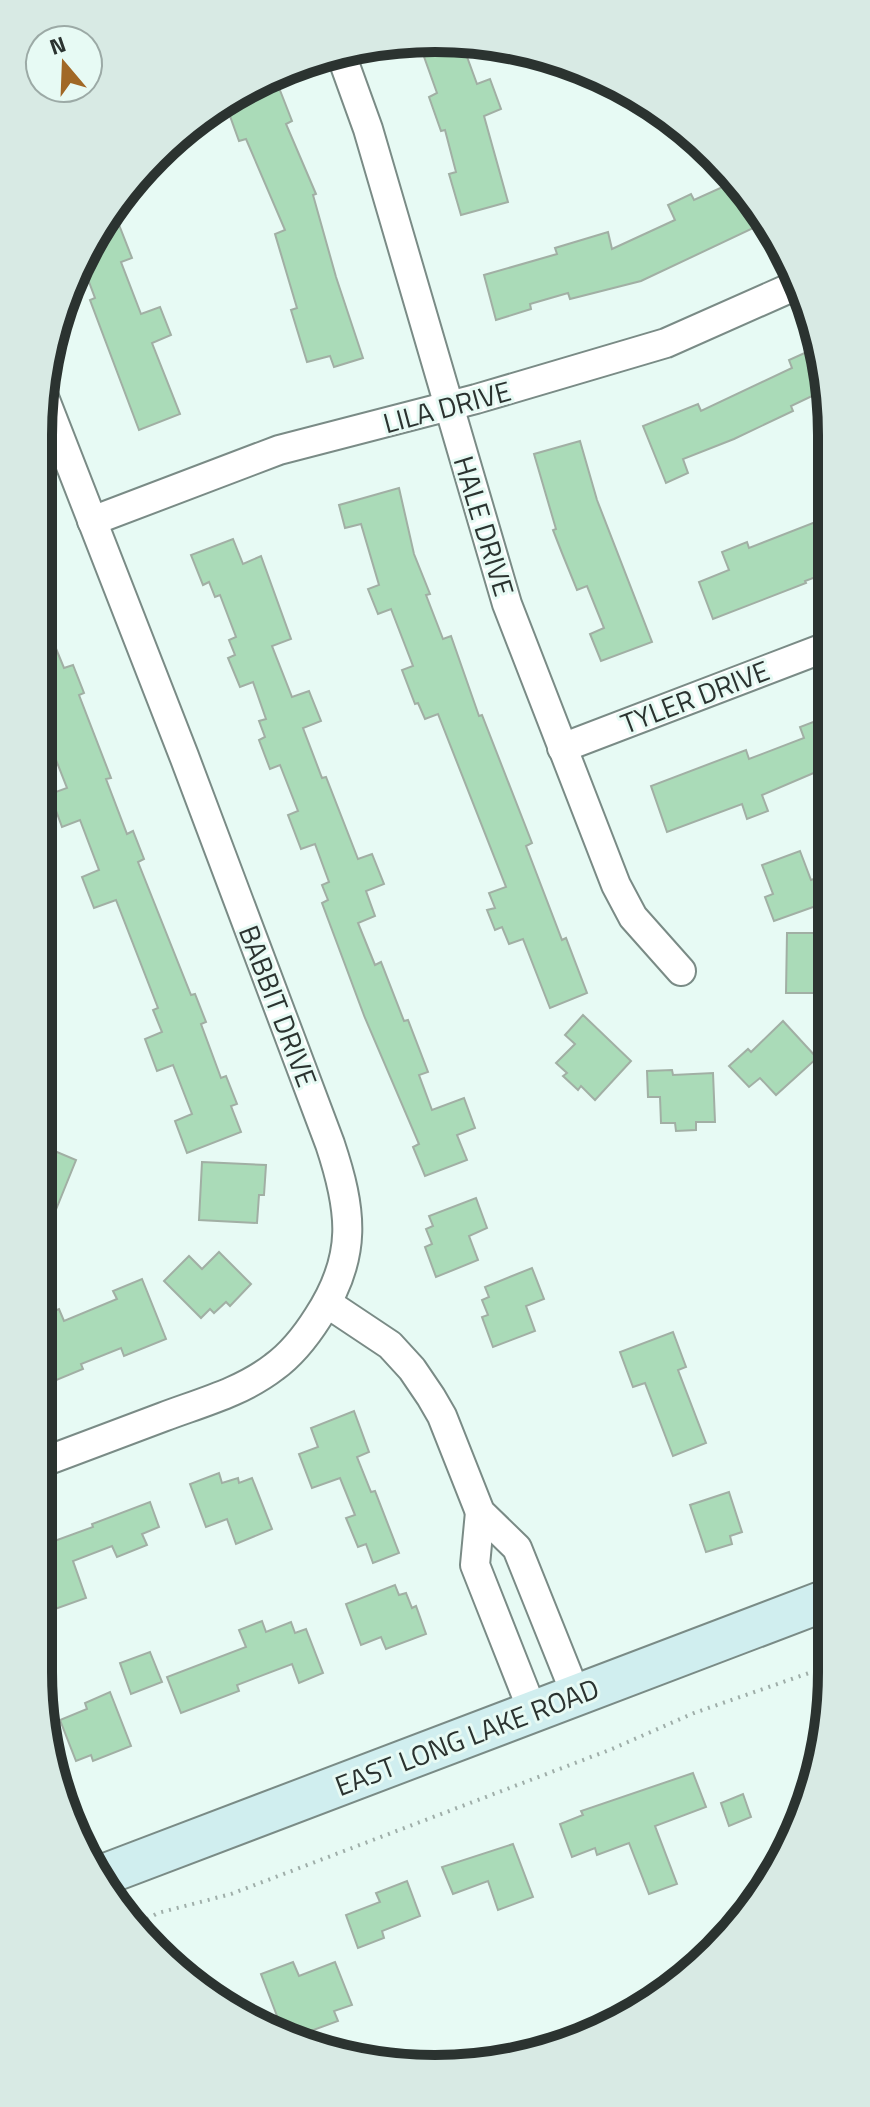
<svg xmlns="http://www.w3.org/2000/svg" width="870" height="2107" viewBox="0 0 870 2107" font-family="'Titillium Web',sans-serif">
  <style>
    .building { fill: #aadbb8; stroke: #a1afa4; stroke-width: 2 }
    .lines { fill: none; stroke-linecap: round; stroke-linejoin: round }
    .minor-casing { stroke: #7a8b86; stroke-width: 32 }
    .secondary-casing { stroke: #7a8b86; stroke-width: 44 }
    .path { stroke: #9faea9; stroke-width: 4; stroke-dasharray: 2 6; stroke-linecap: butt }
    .minor { stroke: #fff; stroke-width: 28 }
    .secondary { stroke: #d0eeef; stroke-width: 40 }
    .labels { text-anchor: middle; stroke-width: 6; stroke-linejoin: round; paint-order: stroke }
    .street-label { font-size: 28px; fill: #2b3330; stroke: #e7faf4 }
    .rim { fill: none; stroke: #2b3330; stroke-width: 10 }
  </style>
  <rect width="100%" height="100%" fill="#e7faf4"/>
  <!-- building -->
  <g class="building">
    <path d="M 418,40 L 463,46 L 477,84 L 490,79 L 501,109 L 484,116 L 508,202 L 461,215 L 449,174 L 456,172 L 445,130 L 441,131 L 429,97 L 437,93 Z"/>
    <path d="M 274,75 L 292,121 L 286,124 L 316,194 L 313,195 L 336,277 L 363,358 L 334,367 L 330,356 L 307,362 L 291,310 L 297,308 L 275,234 L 285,230 L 246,139 L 239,141 L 226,105 L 259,79 Z"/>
    <path d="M 738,180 L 766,222 L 641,281 L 570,299 L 568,293 L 530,304 L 531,309 L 496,320 L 484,275 L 557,254 L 555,248 L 608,232 L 612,249 L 675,220 L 668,205 L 691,194 L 694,200 Z"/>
    <path d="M 114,212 L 132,258 L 121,262 L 141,314 L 160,307 L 171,335 L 152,343 L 180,414 L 139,430 L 90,300 L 95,298 L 83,266 Z"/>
    <path d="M 818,347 L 829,388 L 791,406 L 793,411 L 734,439 L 683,459 L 688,473 L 666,483 L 643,426 L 698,404 L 701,411 L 792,368 L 789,360 Z"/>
    <path d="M 580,441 L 597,500 L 652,642 L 601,661 L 590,634 L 604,628 L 587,586 L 577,590 L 562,553 L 553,530 L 556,529 L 534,454 Z"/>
    <path d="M 399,488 L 414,554 L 430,594 L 426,595 L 443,639 L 451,636 L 479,716 L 482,715 L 532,843 L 526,846 L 562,940 L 566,938 L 587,993 L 550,1008 L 523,939 L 509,944 L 502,927 L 495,930 L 487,910 L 495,908 L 489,893 L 506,887 L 438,714 L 425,719 L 418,703 L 415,704 L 402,670 L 413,666 L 391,609 L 378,614 L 368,589 L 379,585 L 361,524 L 345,528 L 339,505 Z"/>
    <path d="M 818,521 L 829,550 L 829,572 L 805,581 L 806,583 L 713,619 L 699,582 L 729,570 L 722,552 L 747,542 L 749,548 Z"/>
    <path d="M 233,539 L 243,564 L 261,556 L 291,639 L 272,646 L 292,697 L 309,691 L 321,721 L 303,728 L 322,778 L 326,777 L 358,859 L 372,854 L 384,884 L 366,891 L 375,916 L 358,923 L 375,965 L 381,962 L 404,1021 L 408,1020 L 428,1072 L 419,1075 L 432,1110 L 464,1098 L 475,1128 L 457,1135 L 467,1160 L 425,1176 L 413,1147 L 419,1144 L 365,1018 L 322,903 L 328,900 L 322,885 L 329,882 L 315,844 L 301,849 L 288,815 L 298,811 L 280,765 L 270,769 L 259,740 L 265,737 L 259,721 L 266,719 L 253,682 L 240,687 L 228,658 L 235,655 L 229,640 L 236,637 L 220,595 L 215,597 L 209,582 L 203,585 L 191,555 Z"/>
    <path d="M 38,605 L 64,668 L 73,665 L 84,693 L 79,695 L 111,778 L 106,779 L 127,834 L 133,831 L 144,859 L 138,862 L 191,995 L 195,994 L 206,1022 L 201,1024 L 221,1078 L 226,1076 L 237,1104 L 231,1106 L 241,1132 L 187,1153 L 175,1121 L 192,1114 L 173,1065 L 157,1071 L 145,1039 L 162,1032 L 153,1010 L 158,1008 L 116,900 L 94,908 L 82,877 L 99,870 L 80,820 L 62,827 L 50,794 L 67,788 L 47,737 L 38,741 Z"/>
    <path d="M 829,716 L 830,766 L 762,795 L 768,811 L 747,819 L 742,804 L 667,832 L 651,786 L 746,750 L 749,759 L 804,738 L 800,727 Z"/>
    <path d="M 800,851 L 811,880 L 825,875 L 830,889 L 830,901 L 774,921 L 765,897 L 773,894 L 762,865 Z"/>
    <path d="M 787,933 L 830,933 L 830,993 L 786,993 Z"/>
    <path d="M 583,1015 L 631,1061 L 595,1100 L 581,1086 L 578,1090 L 563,1076 L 567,1073 L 556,1063 L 575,1044 L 565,1035 Z"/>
    <path d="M 783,1021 L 817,1058 L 776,1095 L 760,1078 L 749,1087 L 729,1066 L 748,1049 L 751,1052 Z"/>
    <path d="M 672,1070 L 673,1075 L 713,1073 L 715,1122 L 696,1122 L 696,1130 L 676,1131 L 675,1123 L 661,1123 L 660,1097 L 648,1097 L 647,1071 Z"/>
    <path d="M 38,1144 L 76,1160 L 53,1217 L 38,1210 Z"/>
    <path d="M 202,1162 L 266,1165 L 264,1195 L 259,1195 L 257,1223 L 199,1220 Z"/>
    <path d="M 476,1198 L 487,1228 L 469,1236 L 478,1260 L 436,1277 L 425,1247 L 432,1244 L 426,1229 L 433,1226 L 429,1216 Z"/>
    <path d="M 219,1252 L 251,1284 L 230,1306 L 226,1302 L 214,1313 L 210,1309 L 201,1318 L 164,1281 L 189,1256 L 202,1269 Z"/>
    <path d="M 532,1268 L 544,1299 L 526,1306 L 535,1331 L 493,1347 L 482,1317 L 488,1315 L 482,1300 L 489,1297 L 485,1287 Z"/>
    <path d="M 142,1279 L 166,1339 L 124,1356 L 121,1348 L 81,1364 L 83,1369 L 42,1386 L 38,1375 L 38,1318 L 59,1309 L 64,1321 L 117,1299 L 113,1291 Z"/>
    <path d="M 673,1332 L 686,1367 L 678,1370 L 706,1443 L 673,1456 L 645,1383 L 633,1387 L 620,1352 Z"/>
    <path d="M 354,1411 L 369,1452 L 357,1457 L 371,1492 L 375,1491 L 399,1553 L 373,1563 L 366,1544 L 358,1547 L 346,1518 L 355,1515 L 340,1478 L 312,1488 L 299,1454 L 318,1447 L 311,1428 Z"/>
    <path d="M 219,1473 L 222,1483 L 238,1478 L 239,1483 L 252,1478 L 272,1529 L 236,1544 L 227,1519 L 206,1527 L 190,1484 Z"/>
    <path d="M 729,1492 L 742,1532 L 730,1536 L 732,1544 L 706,1552 L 690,1505 Z"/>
    <path d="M 150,1502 L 159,1527 L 142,1534 L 147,1545 L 117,1557 L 112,1546 L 73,1561 L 86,1598 L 38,1615 L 38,1547 L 93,1527 L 92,1524 Z"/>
    <path d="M 395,1585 L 399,1595 L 406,1593 L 412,1608 L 416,1606 L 426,1634 L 386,1649 L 381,1637 L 361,1645 L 346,1604 Z"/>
    <path d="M 262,1621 L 266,1632 L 291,1622 L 295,1633 L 306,1629 L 323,1673 L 299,1683 L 292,1664 L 237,1685 L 239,1691 L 181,1713 L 167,1677 L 246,1647 L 239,1630 Z"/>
    <path d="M 150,1652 L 162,1682 L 131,1694 L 120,1663 Z"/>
    <path d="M 110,1692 L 131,1746 L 93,1761 L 91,1755 L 76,1761 L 60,1720 L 87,1709 L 85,1703 Z"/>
    <path d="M 693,1773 L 706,1807 L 655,1826 L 677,1884 L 649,1894 L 629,1843 L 597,1855 L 595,1848 L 572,1857 L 560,1824 L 583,1815 L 581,1811 Z"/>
    <path d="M 743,1794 L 751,1817 L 729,1826 L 721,1803 Z"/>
    <path d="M 513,1844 L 533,1897 L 498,1910 L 488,1881 L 453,1894 L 442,1867 Z"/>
    <path d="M 407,1881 L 420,1916 L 382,1931 L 384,1938 L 358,1948 L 346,1915 L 380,1902 L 376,1893 Z"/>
    <path d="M 293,1962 L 299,1976 L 335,1962 L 352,2005 L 334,2011 L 338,2021 L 297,2036 L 293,2024 L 282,2029 L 261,1974 Z"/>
  </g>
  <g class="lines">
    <!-- minor casing -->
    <g class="minor-casing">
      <g id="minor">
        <path d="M 342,57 L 368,129 L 507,604 L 616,885 L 633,917 L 681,971"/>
        <path d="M 92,521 L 279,450 L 476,399 L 666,343 L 799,284"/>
        <path d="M 562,748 L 829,646"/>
        <path d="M 327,1303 L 390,1345 L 412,1369 L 431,1397 L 442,1416 L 480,1512 L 517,1548 L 576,1695"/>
        <path d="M 38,1464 C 80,1448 121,1433 163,1417 C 200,1403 242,1392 274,1367 C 292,1354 306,1336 318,1317 C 358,1256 352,1210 330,1144 L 184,756 L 44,397"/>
        <path d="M 480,1512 L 475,1565 L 533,1712"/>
      </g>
    </g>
    <!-- secondary casing -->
    <g class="secondary-casing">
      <path id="secondary" d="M 103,1875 L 832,1598"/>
    </g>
    <!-- path -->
    <path class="path" d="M 133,1927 L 158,1913 L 231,1894 L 612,1749 L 694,1713 L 832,1665"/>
    <!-- minor -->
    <use href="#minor" class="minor"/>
    <!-- secondary -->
    <use href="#secondary" class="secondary"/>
  </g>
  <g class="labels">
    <!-- street labels -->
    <g class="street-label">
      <text transform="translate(447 407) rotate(-15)" y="10">LILA DRIVE</text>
      <text transform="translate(484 526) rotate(73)" y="10">HALE DRIVE</text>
      <text transform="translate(695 697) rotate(-21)" y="10">TYLER DRIVE</text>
      <text transform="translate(278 1006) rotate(69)" y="10">BABBIT DRIVE</text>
      <text transform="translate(467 1737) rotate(-21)" y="10">EAST LONG LAKE ROAD</text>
    </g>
  </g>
  <!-- crop -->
  <path d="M0 0H870V2107H0ZM435 52H435A383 383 0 0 1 818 435V1672A383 383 0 0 1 435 2055H435A383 383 0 0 1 52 1672V435A383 383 0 0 1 435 52Z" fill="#d8eae4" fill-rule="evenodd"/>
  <path class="rim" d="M435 52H435A383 383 0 0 1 818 435V1672A383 383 0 0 1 435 2055H435A383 383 0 0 1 52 1672V435A383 383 0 0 1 435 52Z"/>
  <!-- north arrow -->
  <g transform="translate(64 64) rotate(341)"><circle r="38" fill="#e7faf4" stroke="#9caaa6" stroke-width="2"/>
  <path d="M0-6L14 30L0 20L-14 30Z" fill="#a16826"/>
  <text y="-12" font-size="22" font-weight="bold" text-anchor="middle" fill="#2b3330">N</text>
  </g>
</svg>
